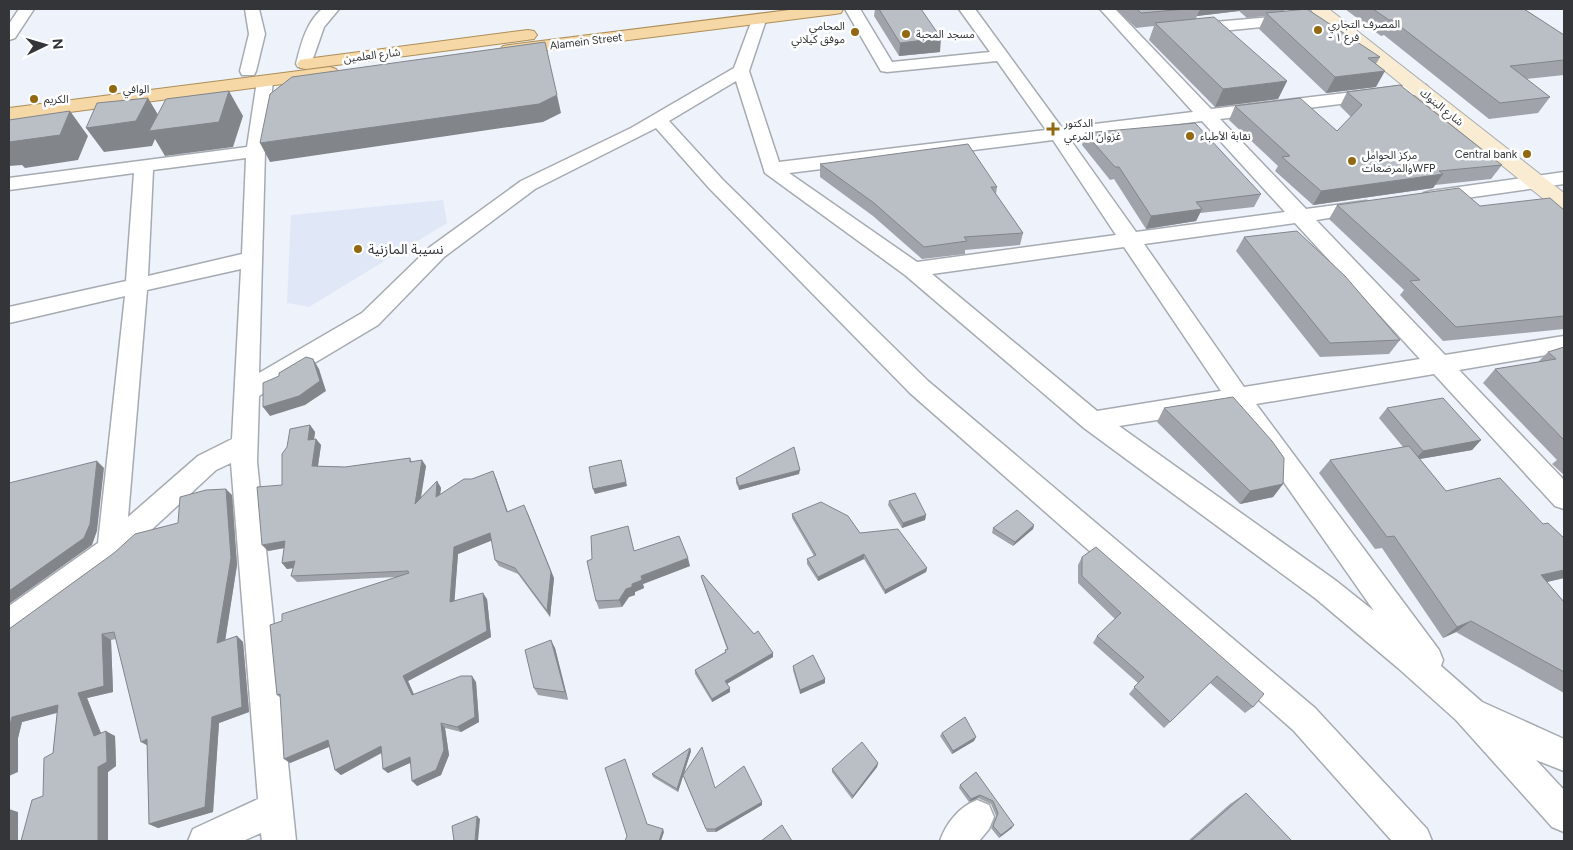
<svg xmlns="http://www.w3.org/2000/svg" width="1573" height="850" viewBox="0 0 1573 850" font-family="Figtree,'Noto Sans Arabic',sans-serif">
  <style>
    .built { fill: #e0e8f7 }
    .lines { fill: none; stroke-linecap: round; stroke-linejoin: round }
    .street-casing { stroke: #a6abb2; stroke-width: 3 }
    .secondary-casing { stroke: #a6abb2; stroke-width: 2 }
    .primary-casing { stroke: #ad8e58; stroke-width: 2 }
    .street { fill: #fff; fill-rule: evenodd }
    .secondary { fill: #faecd2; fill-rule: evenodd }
    .primary { fill: #f5d8a6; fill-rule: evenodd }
    .wall { fill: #a0a4aa }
    .shaded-wall { fill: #82868b }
    .building { fill: #babfc6; stroke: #82868b }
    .poi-dot { fill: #926912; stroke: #fff; stroke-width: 2 }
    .labels { text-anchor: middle; stroke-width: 5; stroke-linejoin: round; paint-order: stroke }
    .far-poi-label { font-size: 11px; fill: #333538; stroke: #fff; text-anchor: start }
    .far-street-label { font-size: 11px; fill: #333538; stroke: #fff }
    .poi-label { font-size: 14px; fill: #333538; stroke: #fff; text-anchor: start }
  </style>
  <rect width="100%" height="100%" fill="#eef2fa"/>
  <!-- built -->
  <path class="built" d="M 443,200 L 447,223 L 309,307 L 287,303 L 291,215 Z"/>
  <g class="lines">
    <!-- street casing -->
    <g class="street-casing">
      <g id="street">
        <path d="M 19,9 L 34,9 L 15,38 L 9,40 L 9,24 Z"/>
        <path d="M 245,9 L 259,9 L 265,34 L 256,71 L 254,75 L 242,75 L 240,71 L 249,34 Z"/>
        <path d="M 322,9 L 339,9 L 324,27 L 310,67 L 298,67 L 296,64 C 301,44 306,23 322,9 Z"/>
        <path d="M 845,9 L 860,9 L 892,62 L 990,52 L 959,9 L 975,9 L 1062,128 L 1193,112 L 1100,9 L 1115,9 L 1211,109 L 1420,84 L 1426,85 L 1429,89 L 1426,93 L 1420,94 L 1220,119 L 1306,209 L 1366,201 L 1373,203 L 1376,207 L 1373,211 L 1316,220 L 1445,355 L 1564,336 L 1564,352 L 1459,370 L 1564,480 L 1564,509 L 1555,506 L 1434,374 L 1256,404 L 1439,650 L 1443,660 L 1441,666 L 1482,702 L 1564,739 L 1564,771 L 1536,760 L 1564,790 L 1564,832 L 1552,827 L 1456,720 L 1398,668 L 1315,598 L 1084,428 L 905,275 L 765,173 L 736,81 L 669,121 L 723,180 L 928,381 L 1315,708 L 1427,829 L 1432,841 L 1392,841 L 1293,730 L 910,393 L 709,188 L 656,128 L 535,189 L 444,257 L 378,325 L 259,396 L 257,462 L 296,841 L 262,841 L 261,833 L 243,841 L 188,841 L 193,829 L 258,799 L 231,463 L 216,470 L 121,558 L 19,633 L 9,637 L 9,606 L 98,543 L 125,296 L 9,323 L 9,307 L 126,281 L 134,173 L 9,190 L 9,178 L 247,147 L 257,81 L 259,77 L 271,77 L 273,81 L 265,151 L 259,373 L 362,313 L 430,247 L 521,181 L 631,128 L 734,68 L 753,17 L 763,17 L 766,20 L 749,71 L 779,162 L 1046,130 L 997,61 L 887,72 L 881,71 ZM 1202,121 L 1285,212 L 1136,232 L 1069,138 ZM 1053,140 L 1116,235 L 917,262 L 789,173 ZM 246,158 L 242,254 L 148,276 L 153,170 ZM 1295,223 L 1420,359 L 1244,387 L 1144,244 ZM 1124,247 L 1221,391 L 1097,411 L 932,274 ZM 241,269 L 232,439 L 198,456 L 128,517 L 147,290 ZM 1232,408 L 1374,611 L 1335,580 L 1119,426 Z"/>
        <path d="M 1296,15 L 1301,17 L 1304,20 L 1301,23 L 1191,34 L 1185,32 L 1183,29 L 1185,26 L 1191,24 Z"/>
        <path d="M 1564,172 L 1564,184 L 1431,203 L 1424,201 L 1421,197 L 1424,193 L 1431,191 Z"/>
        <path d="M 977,800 L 989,805 L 994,817 L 989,829 L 979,841 L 940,841 C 946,823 959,807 977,800 Z"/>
      </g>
    </g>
    <!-- secondary casing -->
    <g class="secondary-casing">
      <path id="secondary" d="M 1311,9 L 1329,9 L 1564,193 L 1564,211 L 1556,209 L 1313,13 Z"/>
    </g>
    <!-- primary casing -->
    <g class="primary-casing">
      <g id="primary">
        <path d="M 797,9 L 843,9 L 841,13 L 835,14 L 509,55 L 503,54 L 500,50 L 503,46 L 509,45 Z"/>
        <path d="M 528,30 L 534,31 L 537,35 L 534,39 L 306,69 L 300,68 L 297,64 L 300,60 L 306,59 Z"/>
        <path d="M 330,67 L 336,69 L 339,73 L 336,77 L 9,120 L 9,108 Z"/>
      </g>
    </g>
    <!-- street -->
    <use href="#street" class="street"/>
    <!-- secondary -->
    <use href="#secondary" class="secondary"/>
    <!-- primary -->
    <use href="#primary" class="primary"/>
  </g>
  <!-- wall -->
  <g class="wall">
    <path d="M 875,9 L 921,9 L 940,52 L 899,56 L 874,16 Z"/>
    <path d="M 1116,9 L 1286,9 L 1284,11 L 1380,57 L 1376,64 L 1376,87 L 1326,93 L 1259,29 L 1265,16 L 1247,18 L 1239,11 L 1197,16 L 1196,19 L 1287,81 L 1278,99 L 1215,107 L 1149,40 L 1154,26 L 1136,28 Z"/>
    <path d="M 1345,9 L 1524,9 L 1564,35 L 1564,75 L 1526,79 L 1550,97 L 1538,113 L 1489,119 L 1384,35 L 1381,36 Z"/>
    <path d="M 1347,92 L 1502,165 L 1491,179 L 1435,185 L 1433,188 L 1313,205 L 1275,171 L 1278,166 L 1229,120 L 1235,106 L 1337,131 L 1351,117 L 1340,106 Z"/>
    <path d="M 1085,133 L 1261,194 L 1254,207 L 1200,213 L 1196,221 L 1146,229 L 1114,179 L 1110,180 L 1082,145 Z"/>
    <path d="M 820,164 L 997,187 L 996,194 L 1023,233 L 1020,245 L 965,250 L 965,254 L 922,259 L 873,216 L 820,177 Z"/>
    <path d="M 1337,205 L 1480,206 L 1564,210 L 1564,329 L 1443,341 L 1400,295 L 1404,290 L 1329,219 Z"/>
    <path d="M 1244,237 L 1400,340 L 1389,354 L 1320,357 L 1236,251 Z"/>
    <path d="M 1564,347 L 1564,475 L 1552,464 L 1557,460 L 1483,383 L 1495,369 L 1538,362 L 1548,352 Z"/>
    <path d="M 1164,408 L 1283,484 L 1273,497 L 1240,504 L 1157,422 Z"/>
    <path d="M 1387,408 L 1481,440 L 1472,450 L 1420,459 L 1446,491 L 1543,524 L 1564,538 L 1564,578 L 1547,582 L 1564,602 L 1564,693 L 1456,632 L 1443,638 L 1382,548 L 1375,549 L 1319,473 L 1330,460 L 1403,447 L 1379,418 Z"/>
    <path d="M 310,425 L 315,432 L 314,439 L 316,439 L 321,445 L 318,466 L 345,467 L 410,458 L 412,462 L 426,466 L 420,498 L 437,481 L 441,488 L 440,494 L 496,478 L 507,511 L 554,578 L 550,617 L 518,574 L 499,566 L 495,560 L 492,540 L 458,554 L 454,601 L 487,599 L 491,637 L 408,681 L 414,694 L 476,682 L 479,722 L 461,732 L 445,728 L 449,755 L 441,775 L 417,786 L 410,763 L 388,773 L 383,769 L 382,753 L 341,775 L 335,770 L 329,747 L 290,763 L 281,698 L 277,695 L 282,621 L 396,577 L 297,582 L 291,576 L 293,568 L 287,569 L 282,563 L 284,548 L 268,551 Z"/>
    <path d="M 799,474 L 739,490 L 736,483 L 736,478 Z"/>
    <path d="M 232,495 L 237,565 L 225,640 L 237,636 L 243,642 L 249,712 L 219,723 L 213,812 L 158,828 L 149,824 L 147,746 L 116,639 L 111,640 L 113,692 L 87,698 L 101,733 L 115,736 L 116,766 L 108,772 L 108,841 L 21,841 L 43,796 L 53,753 L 57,713 L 22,722 L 18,738 L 18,772 L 9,629 L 178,523 Z"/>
    <path d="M 889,501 L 926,515 L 925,520 L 902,528 L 888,505 Z"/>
    <path d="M 792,514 L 860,533 L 927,568 L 926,572 L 885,594 L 864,559 L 818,581 L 807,564 L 807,559 L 814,556 L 792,518 Z"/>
    <path d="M 1034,525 L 1033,529 L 1013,546 L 992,533 L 993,528 Z"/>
    <path d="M 634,551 L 690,566 L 643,584 L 644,588 L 635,592 L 635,595 L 629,597 L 622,607 L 599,609 L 596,601 Z"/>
    <path d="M 1082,557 L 1253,707 L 1245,713 L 1210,683 L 1164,728 L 1129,694 L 1138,683 L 1093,643 L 1097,636 L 1115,619 L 1078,583 L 1078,565 Z"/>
    <path d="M 701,576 L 754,634 L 773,653 L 773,657 L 727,684 L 730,692 L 712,702 L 695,674 L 695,670 L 725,652 L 725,650 L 727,649 L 702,580 Z"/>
    <path d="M 555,648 L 568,700 L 538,695 L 534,688 Z"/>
    <path d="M 793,666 L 825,679 L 825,683 L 800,694 L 793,670 Z"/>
    <path d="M 942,733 L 976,737 L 974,741 L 952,754 L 940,736 Z"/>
    <path d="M 690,748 L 691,751 L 678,792 L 653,777 L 652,774 Z"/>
    <path d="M 878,763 L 877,767 L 852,799 L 832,772 L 832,769 Z"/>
    <path d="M 976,772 L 1012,828 L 999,838 L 991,828 L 996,816 L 991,804 L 978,798 L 969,802 L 959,788 L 960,785 Z"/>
    <path d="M 684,778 L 715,788 L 762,805 L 716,832 L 707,832 Z"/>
    <path d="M 1246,793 L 1292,841 L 1188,841 L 1230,804 Z"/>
  </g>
  <!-- shaded-wall -->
  <g class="shaded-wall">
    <path d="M 1200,9 L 1240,9 L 1239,11 L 1197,16 Z"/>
    <path d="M 941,38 L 940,52 L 899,56 L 900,43 Z"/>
    <path d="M 1385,71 L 1376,87 L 1326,93 L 1335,77 Z"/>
    <path d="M 1287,81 L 1278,99 L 1215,107 L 1223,89 Z"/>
    <path d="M 229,91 L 243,116 L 233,147 L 165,156 L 155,139 L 152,146 L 104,152 L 86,128 L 148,98 L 163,123 Z"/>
    <path d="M 557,95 L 561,113 L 543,122 L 270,162 L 260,143 Z"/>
    <path d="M 70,111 L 88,136 L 78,160 L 25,168 L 22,165 L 9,166 L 9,138 Z"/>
    <path d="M 1443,174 L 1433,188 L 1313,205 L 1321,191 Z"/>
    <path d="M 1202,209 L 1196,221 L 1146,229 L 1151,216 Z"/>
    <path d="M 313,359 L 319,369 L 326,391 L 305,405 L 270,416 L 263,407 Z"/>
    <path d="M 310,425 L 315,432 L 313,447 L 308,440 Z"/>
    <path d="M 316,439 L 321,445 L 317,472 L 312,466 Z"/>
    <path d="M 1481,440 L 1472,450 L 1414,460 L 1423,451 Z"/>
    <path d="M 422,460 L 426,466 L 419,510 L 415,504 Z"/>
    <path d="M 621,460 L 627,486 L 595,494 L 593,489 Z"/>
    <path d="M 97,461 L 104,468 L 97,531 L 92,545 L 9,604 L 9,591 Z"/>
    <path d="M 800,470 L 799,474 L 739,490 L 739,486 Z"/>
    <path d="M 493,471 L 496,478 L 510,518 L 507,512 Z"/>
    <path d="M 437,481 L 441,488 L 439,503 L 436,497 Z"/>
    <path d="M 1283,484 L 1273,497 L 1240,504 L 1250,491 Z"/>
    <path d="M 226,489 L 232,495 L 237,565 L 224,648 L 217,643 Z"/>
    <path d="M 527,511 L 554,578 L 550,617 L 547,611 Z"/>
    <path d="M 926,515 L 925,520 L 902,528 L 903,523 Z"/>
    <path d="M 1034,525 L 1033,529 L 1013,546 L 1015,542 Z"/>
    <path d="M 490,533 L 493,540 L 458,554 L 454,608 L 450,602 L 454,547 Z"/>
    <path d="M 285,541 L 290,547 L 268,551 L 262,545 Z"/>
    <path d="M 864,554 L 864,559 L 818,581 L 818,577 Z"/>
    <path d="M 688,558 L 690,566 L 643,584 L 641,576 Z"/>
    <path d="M 295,561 L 300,567 L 287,569 L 282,563 Z"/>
    <path d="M 927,568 L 926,572 L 885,594 L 885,590 Z"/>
    <path d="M 1564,570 L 1564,578 L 1525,587 L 1541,575 Z"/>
    <path d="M 642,580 L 644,588 L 635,592 L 635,595 L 629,597 L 622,607 L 619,600 L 626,589 L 632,584 Z"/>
    <path d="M 483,593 L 487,599 L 491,637 L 408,681 L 416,700 L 412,695 L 403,676 Z"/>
    <path d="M 1471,621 L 1456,632 L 1443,638 L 1457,627 Z"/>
    <path d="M 102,634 L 111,640 L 113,692 L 87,698 L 104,741 L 94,736 L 78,693 Z"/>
    <path d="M 237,636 L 243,642 L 249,712 L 219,723 L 213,812 L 158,828 L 149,824 L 212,717 Z"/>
    <path d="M 551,640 L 555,648 L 568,700 L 565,692 Z"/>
    <path d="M 773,653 L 773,657 L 726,684 L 725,681 Z"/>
    <path d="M 472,676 L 476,682 L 479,722 L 461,732 L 457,727 Z"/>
    <path d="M 825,679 L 825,683 L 800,694 L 800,690 Z"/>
    <path d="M 730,688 L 730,692 L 712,702 L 712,699 Z"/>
    <path d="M 58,705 L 67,710 L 22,722 L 18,738 L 18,772 L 9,776 L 9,728 L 12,717 Z"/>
    <path d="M 441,723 L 445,728 L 449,755 L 441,775 L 417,786 L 412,781 Z"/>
    <path d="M 106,731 L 115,736 L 116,766 L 108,772 L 108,841 L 98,841 L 98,767 Z"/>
    <path d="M 976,737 L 974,741 L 952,754 L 953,751 Z"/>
    <path d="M 147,739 L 150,747 L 141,742 Z"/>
    <path d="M 328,740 L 333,745 L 290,763 L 284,759 Z"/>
    <path d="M 381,746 L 386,750 L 341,775 L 335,770 Z"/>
    <path d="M 690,748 L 691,751 L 678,792 L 677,789 Z"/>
    <path d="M 410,757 L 414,761 L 388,773 L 383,769 Z"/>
    <path d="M 878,763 L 877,767 L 852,799 L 853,796 Z"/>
    <path d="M 980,795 L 978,798 L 969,802 L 971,799 Z"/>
    <path d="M 762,802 L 762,805 L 716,832 L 715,829 Z"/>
    <path d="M 9,809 L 18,812 L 18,841 L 9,841 Z"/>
    <path d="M 477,816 L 480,819 L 478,841 L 475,841 Z"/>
    <path d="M 1014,825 L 1012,828 L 999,838 L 1001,835 Z"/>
    <path d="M 663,829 L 664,832 L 661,841 L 659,841 Z"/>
  </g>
  <!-- building -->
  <g class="building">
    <path d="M 879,9 L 921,9 L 941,38 L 900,43 Z"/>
    <path d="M 1137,9 L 1186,9 L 1141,13 Z"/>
    <path d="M 1307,9 L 1380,57 L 1368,58 L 1385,71 L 1335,77 L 1266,13 Z"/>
    <path d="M 1373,9 L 1524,9 L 1564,35 L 1564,60 L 1510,66 L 1550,97 L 1500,103 L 1392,20 L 1389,20 Z"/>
    <path d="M 1214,17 L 1287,81 L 1223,89 L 1155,23 Z"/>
    <path d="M 545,42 L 557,95 L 539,104 L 260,143 L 270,94 L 292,77 Z"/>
    <path d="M 1400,85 L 1502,165 L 1439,171 L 1443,174 L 1321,191 L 1282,157 L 1290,156 L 1235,106 L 1300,98 L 1337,131 L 1362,105 L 1347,92 Z"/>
    <path d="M 229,91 L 219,122 L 149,131 L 166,99 Z"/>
    <path d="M 148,98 L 136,121 L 86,128 L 97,103 Z"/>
    <path d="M 70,111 L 60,135 L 9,142 L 9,120 Z"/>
    <path d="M 1195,123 L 1261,194 L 1196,202 L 1202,209 L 1151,216 L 1119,167 L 1115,167 L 1085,133 Z"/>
    <path d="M 968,144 L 997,187 L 991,187 L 1023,233 L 964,237 L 967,241 L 924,247 L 874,203 L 820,164 Z"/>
    <path d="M 1459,188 L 1480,206 L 1550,198 L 1564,210 L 1564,316 L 1456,327 L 1410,281 L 1420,280 L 1337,205 Z"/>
    <path d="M 1297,231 L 1345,276 L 1400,340 L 1330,343 L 1244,237 Z"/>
    <path d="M 1564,347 L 1564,440 L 1495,369 L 1556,359 L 1548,352 Z"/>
    <path d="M 306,357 L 313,359 L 320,381 L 299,396 L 263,407 L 263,383 L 279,376 L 279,373 Z"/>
    <path d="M 1233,397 L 1272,441 L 1284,458 L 1283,484 L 1250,491 L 1164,408 Z"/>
    <path d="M 1443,398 L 1481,440 L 1423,451 L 1387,408 Z"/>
    <path d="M 310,425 L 308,440 L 316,439 L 312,466 L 345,467 L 410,458 L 410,462 L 422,460 L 415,504 L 437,481 L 436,497 L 464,479 L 472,479 L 493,471 L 507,512 L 524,505 L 551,572 L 547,611 L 515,568 L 495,560 L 490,533 L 454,547 L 450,602 L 483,593 L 487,631 L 403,676 L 412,695 L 461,676 L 472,676 L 475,717 L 457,727 L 441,723 L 444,750 L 436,770 L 412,781 L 410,757 L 383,769 L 381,746 L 335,770 L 328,740 L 284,759 L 280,694 L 277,695 L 270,625 L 282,621 L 282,614 L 409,573 L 408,571 L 291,576 L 295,561 L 282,563 L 285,541 L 262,545 L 257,487 L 282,485 L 282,454 L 287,447 L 290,429 Z"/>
    <path d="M 1409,446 L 1446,491 L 1500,478 L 1543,524 L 1548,523 L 1564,538 L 1564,570 L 1541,575 L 1564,602 L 1564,672 L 1471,621 L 1457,627 L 1394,536 L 1387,537 L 1330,460 Z"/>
    <path d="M 794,447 L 800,470 L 739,486 L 736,478 Z"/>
    <path d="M 621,460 L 626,482 L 593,489 L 589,467 Z"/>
    <path d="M 97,461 L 90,524 L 84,538 L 9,591 L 9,483 Z"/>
    <path d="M 226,489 L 231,558 L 217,643 L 237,636 L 242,707 L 212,717 L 205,807 L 149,824 L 147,739 L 141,742 L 114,632 L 102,634 L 104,686 L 78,693 L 94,736 L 106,731 L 107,762 L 98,767 L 98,841 L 21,841 L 32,800 L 43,796 L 44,758 L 53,753 L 58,705 L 12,717 L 9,728 L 9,629 L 114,553 L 135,534 L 178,523 L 180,497 L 206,490 Z"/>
    <path d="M 915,493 L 926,515 L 903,523 L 889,501 Z"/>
    <path d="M 821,502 L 848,516 L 860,533 L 898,529 L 927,568 L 885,590 L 864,554 L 818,577 L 807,559 L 816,555 L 792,514 Z"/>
    <path d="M 1017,510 L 1034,525 L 1015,542 L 993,528 Z"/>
    <path d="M 628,526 L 634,551 L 679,536 L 688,558 L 641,576 L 642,580 L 632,584 L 632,587 L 626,589 L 619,600 L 596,601 L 587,561 L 592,559 L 591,536 Z"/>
    <path d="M 1096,547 L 1264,694 L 1253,707 L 1217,676 L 1170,722 L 1134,687 L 1144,677 L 1097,636 L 1121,613 L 1082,576 L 1082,557 Z"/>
    <path d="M 703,575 L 754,634 L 758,631 L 773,653 L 725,681 L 730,688 L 712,699 L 695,670 L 726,652 L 725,650 L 728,649 L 701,576 Z"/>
    <path d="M 551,640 L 565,692 L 534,688 L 525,650 Z"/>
    <path d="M 813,655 L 825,679 L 800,690 L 793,666 Z"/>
    <path d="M 965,717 L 976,737 L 953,751 L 942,733 Z"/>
    <path d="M 862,742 L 878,763 L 853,796 L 832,769 Z"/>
    <path d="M 702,747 L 715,788 L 744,766 L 762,802 L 715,829 L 706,829 L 683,775 Z"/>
    <path d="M 690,748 L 677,789 L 652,774 Z"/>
    <path d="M 625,759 L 647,824 L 663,829 L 659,841 L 625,841 L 627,836 L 605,768 Z"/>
    <path d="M 976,772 L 1014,825 L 1001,835 L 993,826 L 998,813 L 993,801 L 980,795 L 971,799 L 960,785 Z"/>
    <path d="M 1246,793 L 1292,841 L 1191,841 Z"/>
    <path d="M 477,816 L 475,841 L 454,841 L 452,826 Z"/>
    <path d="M 782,825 L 792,841 L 761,841 Z"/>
  </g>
  <!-- markers -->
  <g class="poi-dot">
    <circle cx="1318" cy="30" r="5"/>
    <circle cx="855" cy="32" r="5"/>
    <circle cx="906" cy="34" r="5"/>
    <circle cx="113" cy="89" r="5"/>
    <circle cx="34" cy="99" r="5"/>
    <path d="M1050.5 121.5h5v5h5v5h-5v5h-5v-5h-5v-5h5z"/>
    <circle cx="1190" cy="136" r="5"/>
    <circle cx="1527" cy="154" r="5"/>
    <circle cx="1352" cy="161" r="5"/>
    <circle cx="358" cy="249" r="5"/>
  </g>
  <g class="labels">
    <!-- far-poi labels -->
    <g class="far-poi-label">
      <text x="1328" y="28">المصرف التجاري<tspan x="1328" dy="13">- فرع ١</tspan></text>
      <text x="845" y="30" text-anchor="end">المحامي<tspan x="845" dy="13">موفق كيلاني</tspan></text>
      <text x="916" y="38">مسجد المحبة</text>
      <text x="123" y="93">الوافي</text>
      <text x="44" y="103">الكريم</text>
      <text x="1064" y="127">الدكتور<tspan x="1064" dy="13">غزوان المرعي</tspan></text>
      <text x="1200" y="140">نقابة الأطباء</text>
      <text x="1517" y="158" text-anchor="end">Central bank</text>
      <text x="1362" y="159">مركز الحوامل<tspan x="1362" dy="13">والمرضعاتWFP</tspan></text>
    </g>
    <!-- far-street labels -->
    <g class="far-street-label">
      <text transform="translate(586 41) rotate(-7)" y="4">Alamein Street</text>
      <text transform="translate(372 55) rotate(-7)" y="4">شارع العلمين</text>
      <text transform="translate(1442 107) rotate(39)" y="4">شارع البنوك</text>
    </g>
    <!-- poi labels -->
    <g class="poi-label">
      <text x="368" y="254">نسيبة المازنية</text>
    </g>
  </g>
  <!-- border -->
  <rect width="1573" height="850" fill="none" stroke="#333538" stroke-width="20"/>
  <!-- north arrow -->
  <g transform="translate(45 45) rotate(85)" stroke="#ffffff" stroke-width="4" paint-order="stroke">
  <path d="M0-4L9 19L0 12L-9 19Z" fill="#333538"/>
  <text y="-8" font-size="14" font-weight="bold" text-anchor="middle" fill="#333538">N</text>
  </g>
</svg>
